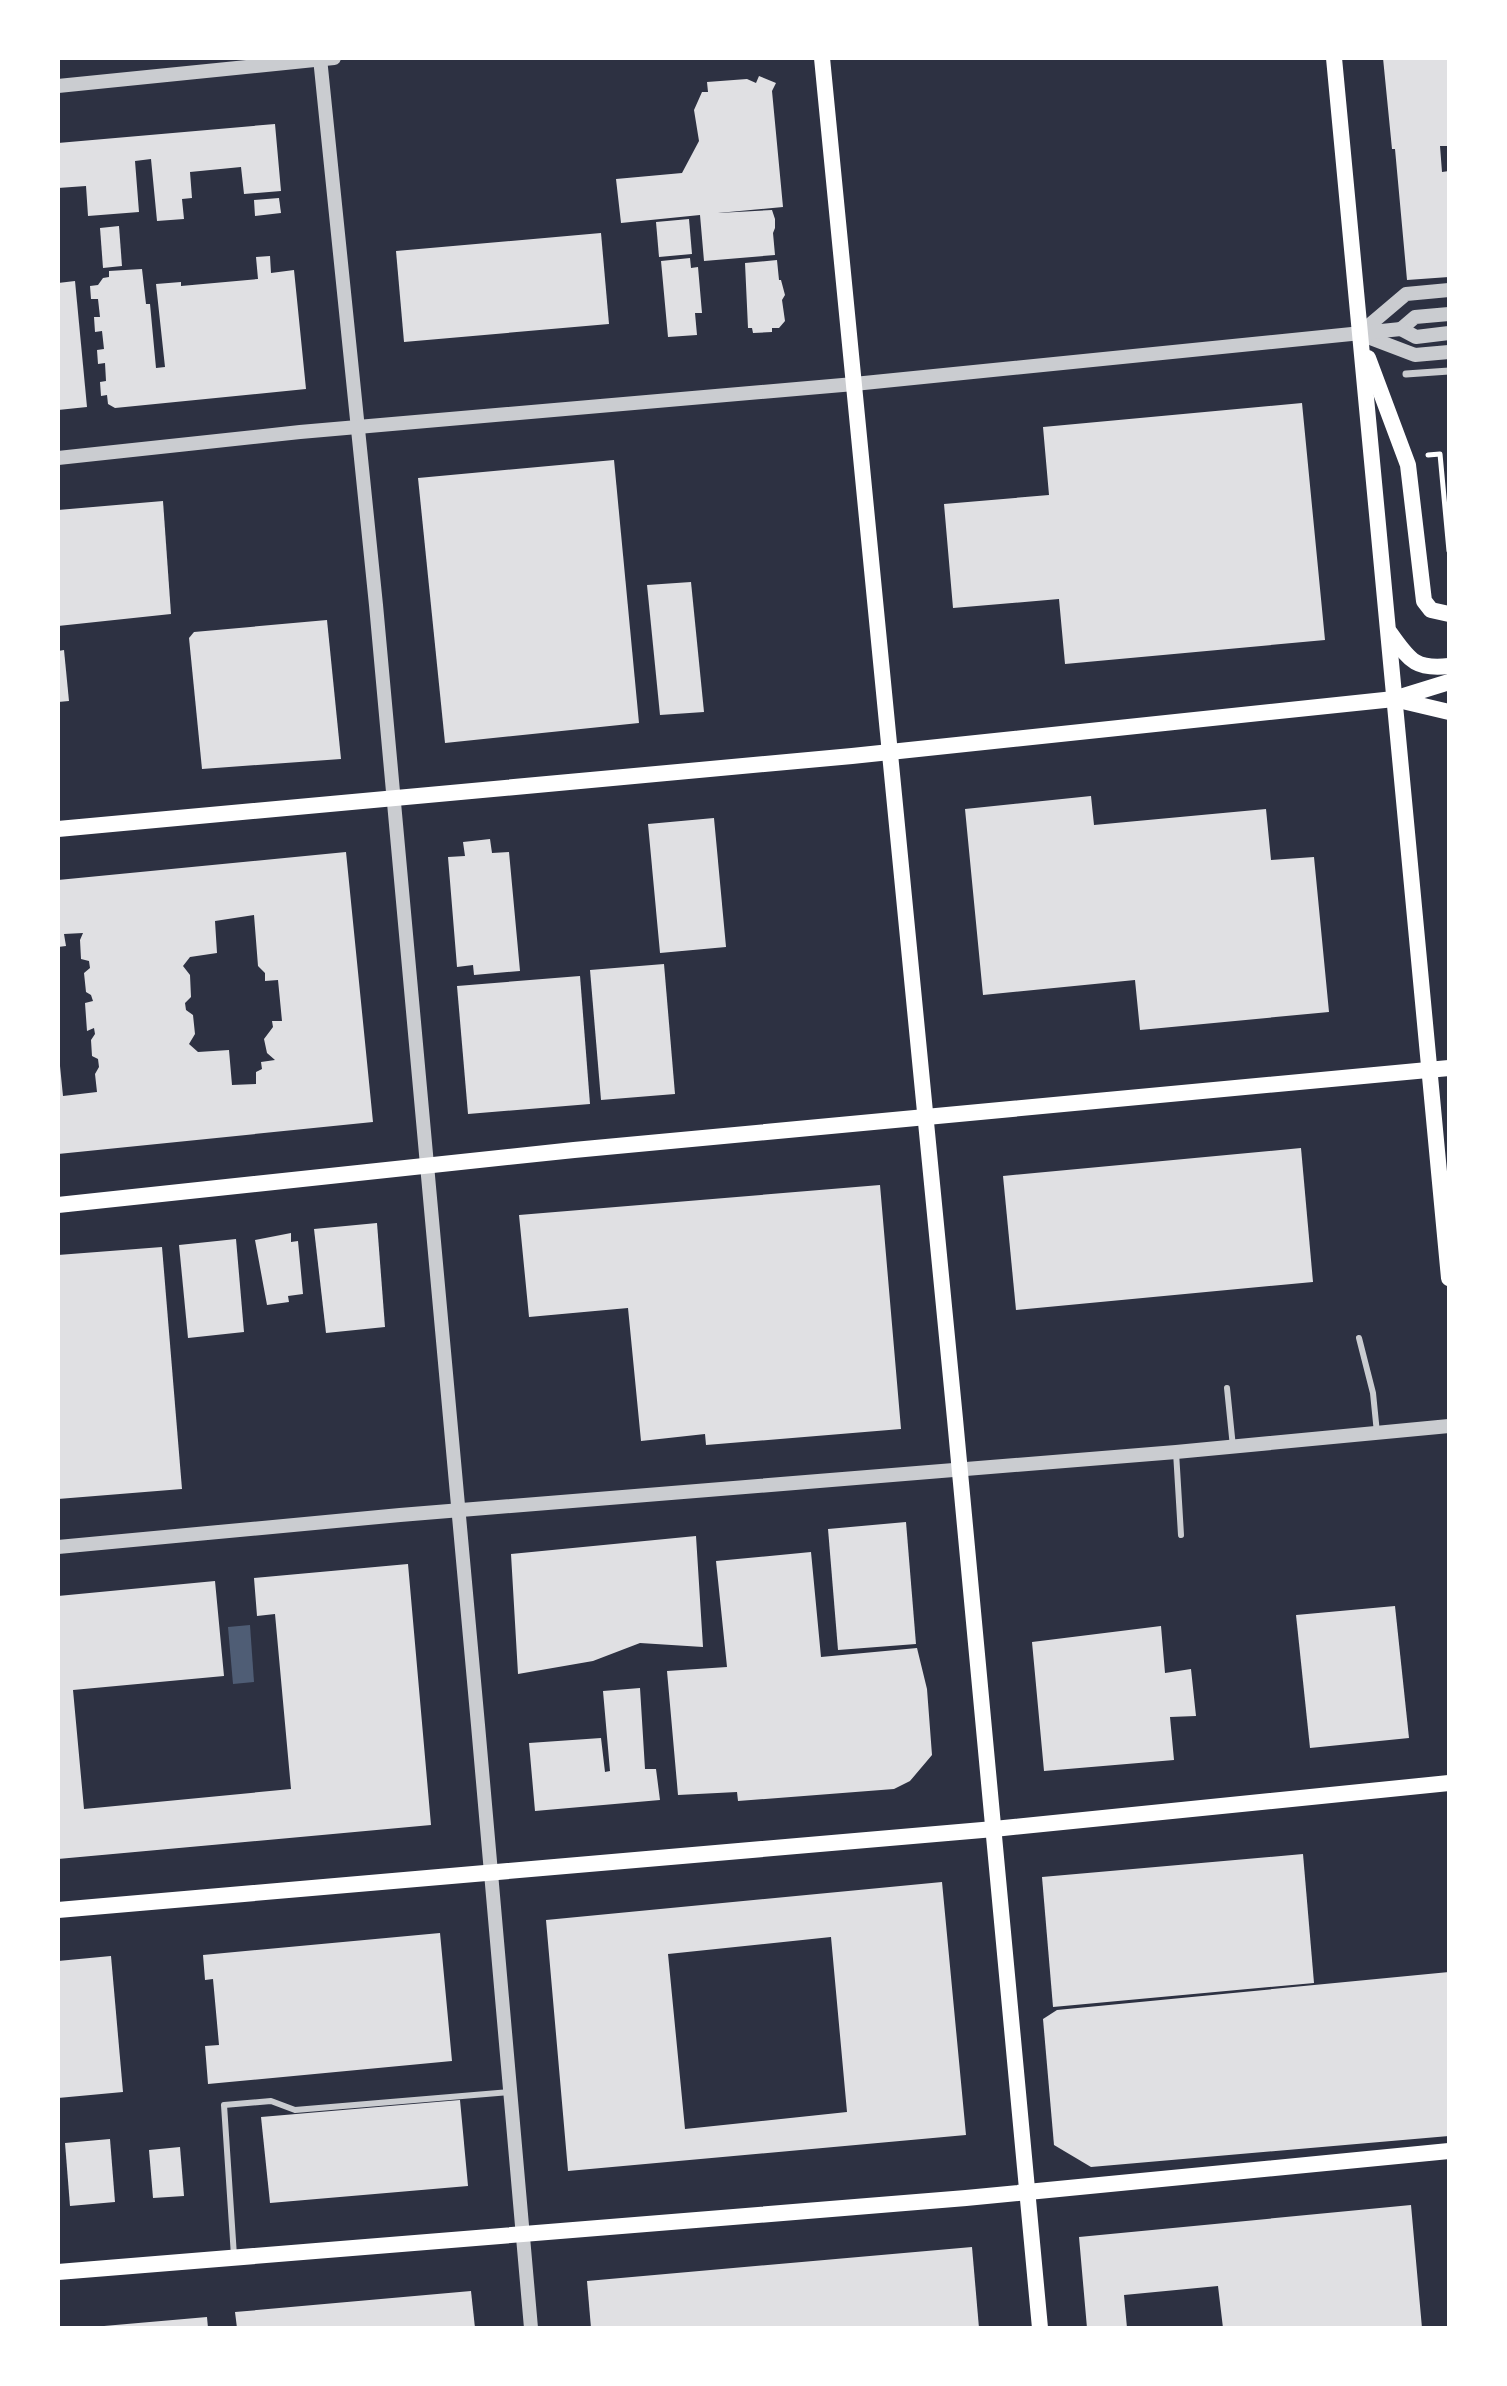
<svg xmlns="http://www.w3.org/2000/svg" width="1507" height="2386" viewBox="0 0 1507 2386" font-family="'Alegreya Sans',sans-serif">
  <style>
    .water { fill: #4f5d75 }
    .building { fill: #e0e0e3; fill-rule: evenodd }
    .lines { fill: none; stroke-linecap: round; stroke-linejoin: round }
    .path { stroke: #fff; stroke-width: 5 }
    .service { stroke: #caccd0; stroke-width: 6 }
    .pedestrian { stroke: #caccd0; stroke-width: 7 }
    .tertiary { stroke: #caccd0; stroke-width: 14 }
    .secondary { stroke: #fff; stroke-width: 16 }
  </style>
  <rect width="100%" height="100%" fill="#2d3142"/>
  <!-- water -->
  <path class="water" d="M 250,1625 L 254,1682 L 233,1684 L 228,1627 Z"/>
  <!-- building -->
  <g class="building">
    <path d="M 1383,58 L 1449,58 L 1449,146 L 1440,146 L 1442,172 L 1449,171 L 1449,277 L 1407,280 L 1395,149 L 1392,149 Z"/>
    <path d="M 759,76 L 776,83 L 772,91 L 783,207 L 718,213 L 772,210 L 775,219 L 775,228 L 773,233 L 775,255 L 704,261 L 700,215 L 621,223 L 616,179 L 682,173 L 699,141 L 694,110 L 702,92 L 708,92 L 707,82 L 747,79 L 756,83 Z"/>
    <path d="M 275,124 L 281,191 L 244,194 L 241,167 L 190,172 L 192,198 L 182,199 L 184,219 L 157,221 L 151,159 L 135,161 L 139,212 L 88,216 L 86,186 L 58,188 L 58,143 Z"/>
    <path d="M 279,198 L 281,213 L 255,216 L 254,200 Z"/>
    <path d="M 689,219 L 692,254 L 659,257 L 656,222 Z"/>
    <path d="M 119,226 L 122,266 L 103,268 L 100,228 Z"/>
    <path d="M 601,233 L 609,324 L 404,342 L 396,251 Z"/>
    <path d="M 270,256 L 271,273 L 294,270 L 306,389 L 115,408 L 108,404 L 107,395 L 101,396 L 100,382 L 106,381 L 105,363 L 98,364 L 97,350 L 104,349 L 102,331 L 95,332 L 94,317 L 100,317 L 98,299 L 91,299 L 90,286 L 98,285 L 103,278 L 109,277 L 109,271 L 142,269 L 146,304 L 150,304 L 156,368 L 165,367 L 156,284 L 181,282 L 181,286 L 258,279 L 256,257 Z"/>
    <path d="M 690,258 L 691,268 L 698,267 L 702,313 L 695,313 L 697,335 L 668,337 L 661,261 Z"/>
    <path d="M 777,260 L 779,280 L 781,280 L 785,295 L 782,300 L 785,321 L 779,328 L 772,328 L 772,332 L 753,333 L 752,328 L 748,328 L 745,263 Z"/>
    <path d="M 75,281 L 87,407 L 58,410 L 58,283 Z"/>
    <path d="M 1302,403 L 1325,640 L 1065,664 L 1059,599 L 953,608 L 944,504 L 1049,495 L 1043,427 Z"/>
    <path d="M 614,460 L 639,723 L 445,743 L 418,478 Z"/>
    <path d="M 163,501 L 171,614 L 58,626 L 58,510 Z"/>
    <path d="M 691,582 L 704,712 L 660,715 L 647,585 Z"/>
    <path d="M 327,620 L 341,759 L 202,769 L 189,638 L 194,632 Z"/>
    <path d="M 64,650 L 69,701 L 58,702 L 58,651 Z"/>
    <path d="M 1091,796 L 1094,825 L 1266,809 L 1271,860 L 1314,857 L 1329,1012 L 1140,1030 L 1135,980 L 983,995 L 965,809 Z"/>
    <path d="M 714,818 L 726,947 L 660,953 L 648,824 Z"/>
    <path d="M 490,839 L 492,853 L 509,852 L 520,971 L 474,975 L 473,965 L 457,967 L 448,857 L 465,856 L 463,842 Z"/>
    <path d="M 346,852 L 373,1122 L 58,1154 L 58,1067 L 60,1066 L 63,1096 L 97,1092 L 95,1074 L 99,1067 L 98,1059 L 92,1056 L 91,1040 L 95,1034 L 94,1028 L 87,1031 L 85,1003 L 93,1001 L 91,995 L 86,992 L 84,973 L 90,968 L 89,961 L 81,959 L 80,940 L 83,933 L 64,934 L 66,946 L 58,947 L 58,880 ZM 254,915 L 258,966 L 265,973 L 265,981 L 278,980 L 282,1021 L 272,1021 L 273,1027 L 264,1039 L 267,1053 L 275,1060 L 261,1062 L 262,1069 L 256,1072 L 256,1084 L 232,1085 L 229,1050 L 198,1052 L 189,1044 L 195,1034 L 193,1015 L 186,1010 L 185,1003 L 191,997 L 190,975 L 183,966 L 190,957 L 217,953 L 215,921 Z"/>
    <path d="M 664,964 L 675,1094 L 601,1100 L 590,970 Z"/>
    <path d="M 580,976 L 590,1104 L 468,1114 L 457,986 Z"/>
    <path d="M 1301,1148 L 1313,1282 L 1016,1310 L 1003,1176 Z"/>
    <path d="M 880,1185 L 901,1429 L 706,1445 L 705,1434 L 641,1441 L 628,1308 L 529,1317 L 519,1215 Z"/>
    <path d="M 377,1223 L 385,1327 L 326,1333 L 314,1229 Z"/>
    <path d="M 291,1233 L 291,1242 L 298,1241 L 303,1294 L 288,1296 L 289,1302 L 267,1305 L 255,1240 Z"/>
    <path d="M 236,1239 L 244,1332 L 188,1338 L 179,1245 Z"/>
    <path d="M 162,1247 L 182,1489 L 58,1499 L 58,1255 Z"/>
    <path d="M 906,1522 L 916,1644 L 838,1650 L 828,1529 Z"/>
    <path d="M 696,1536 L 703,1647 L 640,1643 L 593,1661 L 518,1674 L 511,1554 Z"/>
    <path d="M 811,1552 L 821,1657 L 917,1648 L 927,1689 L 932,1755 L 910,1781 L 894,1789 L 738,1801 L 737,1792 L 678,1795 L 667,1671 L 727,1667 L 716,1561 Z"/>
    <path d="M 408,1564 L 431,1825 L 58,1859 L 58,1596 L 215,1581 L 224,1676 L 73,1690 L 84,1809 L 291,1789 L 275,1614 L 257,1616 L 254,1578 Z"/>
    <path d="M 1395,1606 L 1409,1738 L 1310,1748 L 1296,1615 Z"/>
    <path d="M 1161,1626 L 1165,1673 L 1191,1669 L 1196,1716 L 1170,1717 L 1174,1760 L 1044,1771 L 1032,1642 Z"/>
    <path d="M 640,1688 L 645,1769 L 656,1769 L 660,1800 L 535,1811 L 529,1743 L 601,1738 L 605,1772 L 610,1771 L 603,1691 Z"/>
    <path d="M 1303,1854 L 1314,1983 L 1053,2007 L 1042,1877 Z"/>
    <path d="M 942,1882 L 966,2135 L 568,2171 L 546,1920 ZM 831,1937 L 847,2112 L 685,2129 L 668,1954 Z"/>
    <path d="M 440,1933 L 452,2061 L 208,2084 L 205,2046 L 219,2045 L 213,1979 L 205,1980 L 203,1955 Z"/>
    <path d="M 111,1956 L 123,2092 L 58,2098 L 58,1961 Z"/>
    <path d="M 1449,1972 L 1449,2136 L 1091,2167 L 1054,2145 L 1043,2019 L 1057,2010 Z"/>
    <path d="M 460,2100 L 468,2186 L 270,2203 L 261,2117 Z"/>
    <path d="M 110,2139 L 115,2202 L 70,2206 L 65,2143 Z"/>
    <path d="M 180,2147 L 184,2196 L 153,2198 L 149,2150 Z"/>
    <path d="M 1411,2205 L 1422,2328 L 1223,2328 L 1218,2286 L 1124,2295 L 1127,2328 L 1087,2328 L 1079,2237 Z"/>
    <path d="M 972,2247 L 979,2328 L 591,2328 L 587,2281 Z"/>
    <path d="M 471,2291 L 475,2328 L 237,2328 L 235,2312 Z"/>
    <path d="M 207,2317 L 208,2328 L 104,2328 L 104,2326 Z"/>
  </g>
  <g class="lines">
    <!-- path -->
    <path class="path" d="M 1428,455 L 1440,454 L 1449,551"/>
    <!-- service -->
    <g class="service">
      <path d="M 1359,1338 L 1373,1393 L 1377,1433"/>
      <path d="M 1227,1388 L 1233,1447"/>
      <path d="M 1176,1452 L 1181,1535"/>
      <path d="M 234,2256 L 224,2105 L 271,2101 L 295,2110 L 510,2092"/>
    </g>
    <!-- pedestrian -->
    <path class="pedestrian" d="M 1406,374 L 1449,371"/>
    <!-- tertiary -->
    <g class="tertiary">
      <path d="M 320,58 L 376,605 L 478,1725 L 531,2328"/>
      <path d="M 58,86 L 334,58"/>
      <path d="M 1401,329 L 1415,317 L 1449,314"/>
      <path d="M 1401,329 L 1416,337 L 1449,333"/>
      <path d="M 1360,333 L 1406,294 L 1449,290"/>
      <path d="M 1365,336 L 1415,355 L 1449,352"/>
      <path d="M 58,458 L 300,432 L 854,384 L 1401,329"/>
      <path d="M 58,1547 L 400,1515 L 1176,1452 L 1449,1426"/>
    </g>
    <!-- secondary -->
    <g class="secondary">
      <path d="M 822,58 L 955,1419 L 1040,2328"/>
      <path d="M 1334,58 L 1449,1278"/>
      <path d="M 1368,358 L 1408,465 L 1424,601 L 1431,610 L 1449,614"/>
      <path d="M 1390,633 C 1409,659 1414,670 1449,666"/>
      <path d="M 1394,699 L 1449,682"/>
      <path d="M 58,829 L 852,756 L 1394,699 L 1449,712"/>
      <path d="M 58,1205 L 574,1150 L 1449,1068"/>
      <path d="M 58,1910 L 994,1829 L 1449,1783"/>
      <path d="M 58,2272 L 966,2198 L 1449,2151"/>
    </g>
  </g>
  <!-- border -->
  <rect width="1507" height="2386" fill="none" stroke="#ffffff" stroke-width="120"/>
</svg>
